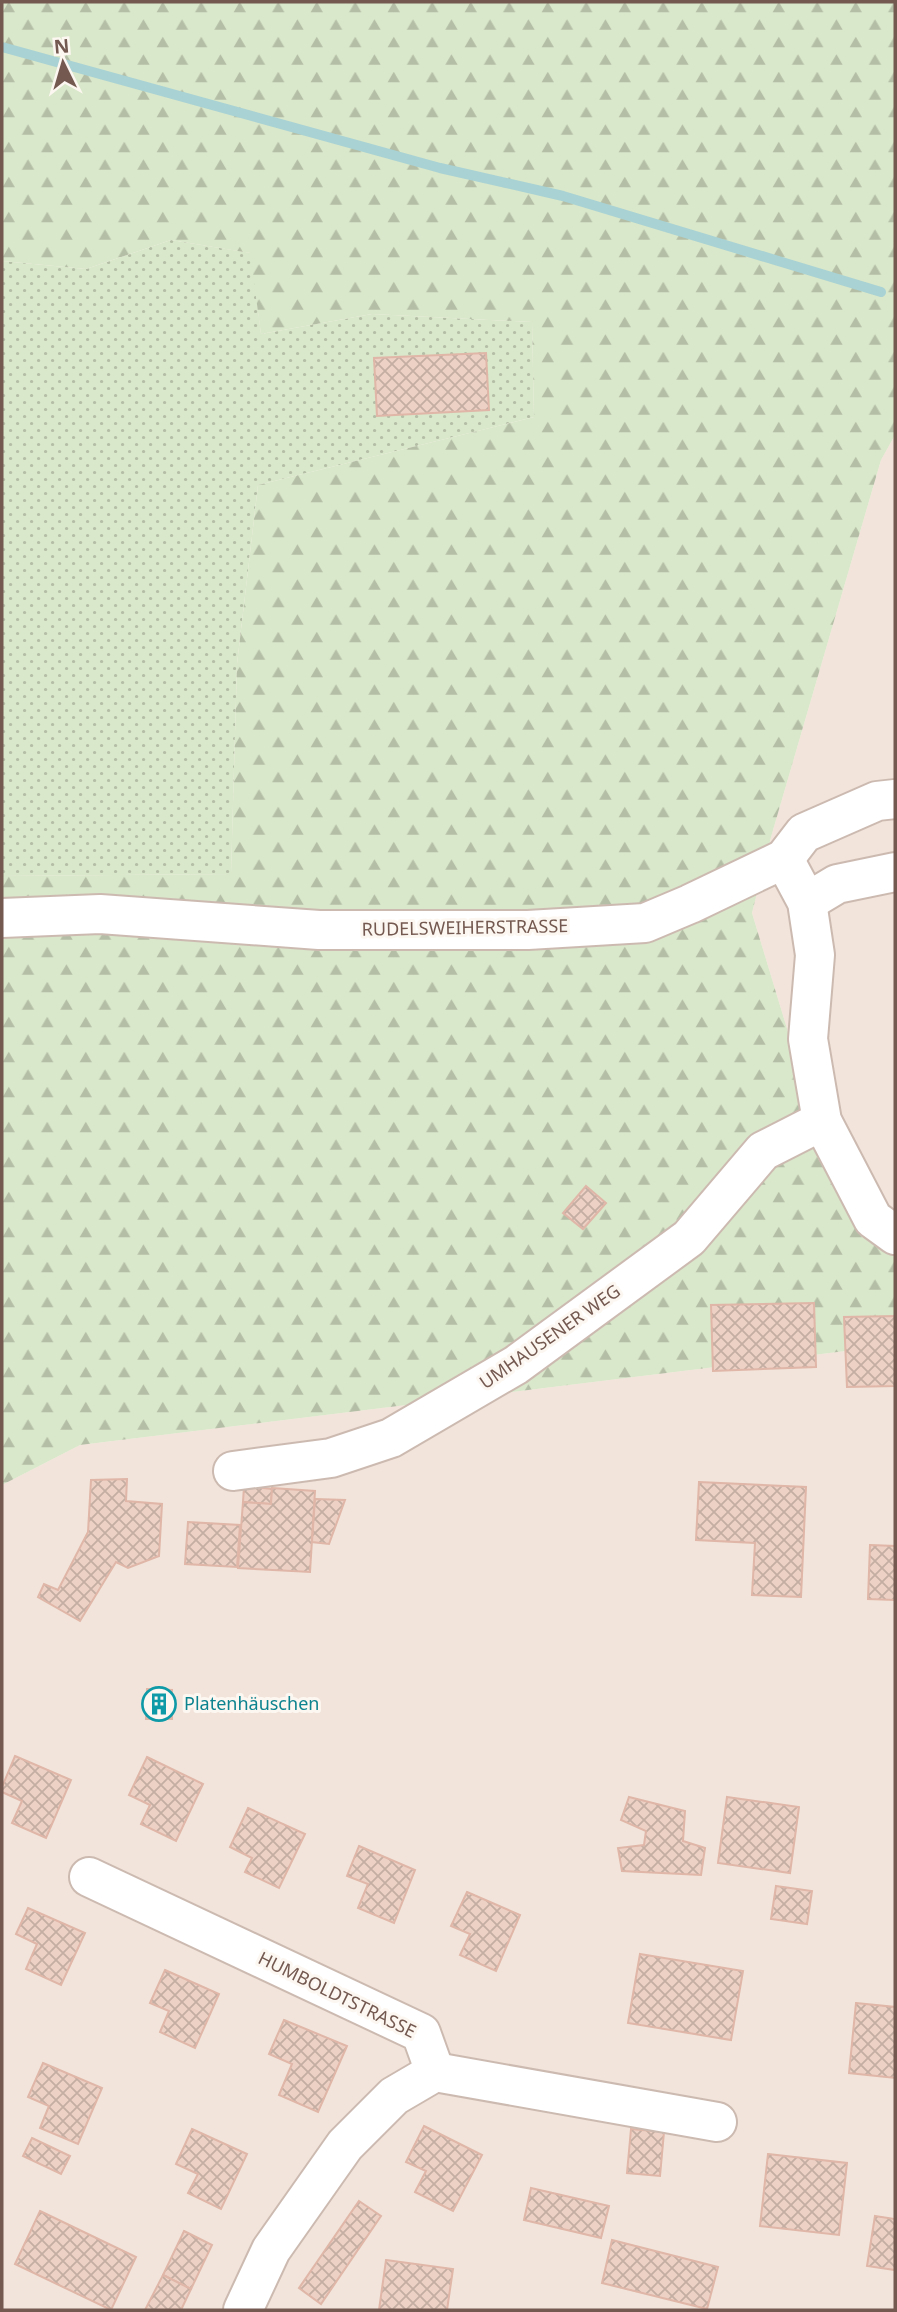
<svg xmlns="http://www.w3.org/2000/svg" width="897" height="2312" viewBox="0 0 897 2312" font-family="'Noto Sans',sans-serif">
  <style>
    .residential { fill: #f2e4da }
    .grass { fill: url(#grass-dots) }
    .forest { fill: url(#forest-firs) }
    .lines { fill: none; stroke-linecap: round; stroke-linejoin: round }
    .stream { stroke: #a8d2d4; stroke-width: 10 }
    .building { fill: url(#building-cross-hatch); stroke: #dfb6a7; stroke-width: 2 }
    .minor-casing { stroke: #ccbab1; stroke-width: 42 }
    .minor { stroke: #fff; stroke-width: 38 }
    .labels { text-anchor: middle; stroke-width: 6; stroke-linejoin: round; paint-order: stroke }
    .street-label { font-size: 18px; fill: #735950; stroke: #fdf7f1 }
    .culture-label { font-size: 18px; fill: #0d838f; stroke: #fdf7f1; text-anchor: start }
  </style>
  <defs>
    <pattern id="grass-dots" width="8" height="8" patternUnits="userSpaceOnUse" patternTransform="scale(1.75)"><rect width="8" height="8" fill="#d9e7ca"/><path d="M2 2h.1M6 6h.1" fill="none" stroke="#b4bea6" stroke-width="1.8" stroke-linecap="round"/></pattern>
    <pattern id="forest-firs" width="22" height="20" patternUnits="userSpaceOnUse" patternTransform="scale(1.75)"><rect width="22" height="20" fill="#d9e7ca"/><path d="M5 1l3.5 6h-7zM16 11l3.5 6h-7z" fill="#b4bea6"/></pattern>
    <pattern id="building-cross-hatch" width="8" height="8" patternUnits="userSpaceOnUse" patternTransform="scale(1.75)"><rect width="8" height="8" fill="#edd1c5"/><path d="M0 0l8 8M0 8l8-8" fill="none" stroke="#c4ada2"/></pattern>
  </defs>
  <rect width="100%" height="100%" fill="#fbf3eb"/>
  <!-- residential -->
  <g class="residential">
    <path d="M 895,435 L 895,1252 L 803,1117 L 788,1032 L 752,913 L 771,837 L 881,460 Z"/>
    <path d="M 895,1345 L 895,2310 L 2,2310 L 2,1485 L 80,1445 Z"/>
  </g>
  <!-- grass -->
  <path class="grass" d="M 171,240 L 251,253 L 261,334 L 372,314 L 532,322 L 534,417 L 258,485 L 237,664 L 231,874 L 2,876 L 2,261 L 86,269 Z"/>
  <!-- forest -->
  <path class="forest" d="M 2,2 L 895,2 L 895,435 L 881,460 L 771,837 L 752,913 L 788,1032 L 803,1117 L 895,1252 L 895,1345 L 80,1445 L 2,1485 L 2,876 L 231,874 L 237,664 L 258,485 L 534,417 L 532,322 L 372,314 L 261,334 L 250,253 L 171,240 L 86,269 L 2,261 Z"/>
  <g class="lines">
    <!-- stream -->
    <path class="stream" d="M 2,47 L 440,168 L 563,196 L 881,292"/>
  </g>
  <!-- building -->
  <g class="building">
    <path d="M 486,353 L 489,410 L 377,416 L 374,358 Z"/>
    <path d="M 586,1186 L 606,1203 L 583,1229 L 563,1213 Z"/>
    <path d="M 814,1303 L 816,1367 L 713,1371 L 711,1305 Z"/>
    <path d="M 895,1316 L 895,1386 L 847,1387 L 844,1317 Z"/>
    <path d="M 127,1479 L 126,1501 L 162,1504 L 159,1556 L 128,1568 L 116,1562 L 80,1621 L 38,1597 L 44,1584 L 58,1590 L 88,1532 L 91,1480 Z"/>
    <path d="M 699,1482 L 806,1487 L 801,1597 L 752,1595 L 755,1543 L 696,1540 Z"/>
    <path d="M 244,1486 L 272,1489 L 271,1504 L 243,1502 Z"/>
    <path d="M 272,1488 L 315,1491 L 310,1572 L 238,1568 L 243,1502 L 271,1504 Z"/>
    <path d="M 315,1499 L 345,1500 L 329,1544 L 312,1542 Z"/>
    <path d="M 188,1522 L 240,1525 L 237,1567 L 185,1564 Z"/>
    <path d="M 870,1545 L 895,1546 L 895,1600 L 868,1599 Z"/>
    <path d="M 147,1689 L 172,1690 L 172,1719 L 146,1719 Z"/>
    <path d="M 15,1756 L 71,1780 L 46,1838 L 12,1823 L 22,1801 L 2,1792 L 2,1787 Z"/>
    <path d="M 147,1757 L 203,1784 L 176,1841 L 141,1824 L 150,1805 L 129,1795 Z"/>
    <path d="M 629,1797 L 685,1811 L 683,1841 L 705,1848 L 701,1875 L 622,1871 L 618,1848 L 644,1845 L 646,1831 L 621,1820 Z"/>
    <path d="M 727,1797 L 799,1807 L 790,1873 L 718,1863 Z"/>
    <path d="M 248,1808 L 305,1834 L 279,1888 L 245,1872 L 252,1858 L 230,1847 Z"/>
    <path d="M 359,1846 L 415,1870 L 394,1923 L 358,1908 L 368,1884 L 347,1876 Z"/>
    <path d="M 776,1886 L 812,1891 L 807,1924 L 771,1919 Z"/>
    <path d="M 467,1892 L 520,1915 L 496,1971 L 460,1955 L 470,1934 L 451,1926 Z"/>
    <path d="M 28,1908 L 85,1933 L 61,1985 L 26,1969 L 37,1944 L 16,1934 Z"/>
    <path d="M 640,1954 L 743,1971 L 731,2040 L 628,2023 Z"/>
    <path d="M 165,1970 L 219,1994 L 195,2048 L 160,2032 L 169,2011 L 150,2003 Z"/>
    <path d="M 856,2003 L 895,2007 L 895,2078 L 849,2073 Z"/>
    <path d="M 284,2020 L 347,2046 L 318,2112 L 279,2095 L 292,2064 L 269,2054 Z"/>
    <path d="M 43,2063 L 102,2088 L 78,2144 L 40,2128 L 49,2106 L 28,2097 Z"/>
    <path d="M 424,2126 L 482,2155 L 453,2211 L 415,2192 L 426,2171 L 406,2162 Z"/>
    <path d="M 192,2129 L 247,2154 L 221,2209 L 188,2193 L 198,2174 L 176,2164 Z"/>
    <path d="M 631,2129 L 664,2132 L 660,2176 L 627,2173 Z"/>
    <path d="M 32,2138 L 70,2156 L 61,2174 L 23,2156 Z"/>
    <path d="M 768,2154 L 847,2163 L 839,2235 L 760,2226 Z"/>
    <path d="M 531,2188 L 609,2206 L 601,2238 L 524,2220 Z"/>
    <path d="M 359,2201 L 381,2216 L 321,2304 L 299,2288 Z"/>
    <path d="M 40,2211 L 136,2257 L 111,2310 L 15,2264 Z"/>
    <path d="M 875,2216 L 895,2219 L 895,2270 L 867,2266 Z"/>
    <path d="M 184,2231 L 212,2245 L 191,2289 L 163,2275 Z"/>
    <path d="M 612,2240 L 718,2267 L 707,2309 L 602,2283 Z"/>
    <path d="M 386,2260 L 453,2269 L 447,2310 L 379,2310 Z"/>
    <path d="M 163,2275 L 191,2289 L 181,2310 L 145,2310 Z"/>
  </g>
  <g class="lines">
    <!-- minor casing -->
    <g class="minor-casing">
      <g id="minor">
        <path d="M 784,859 L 807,902 L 815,955 L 808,1039 L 822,1121 L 873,1219 L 895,1235"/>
        <path d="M 807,902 L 837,884 L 895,872"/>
        <path d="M 2,918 L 100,914 L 319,930 L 528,930 L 645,923 L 690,904 L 784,859 L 804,833 L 877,801 L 895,799"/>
        <path d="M 233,1471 L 331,1458 L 391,1438 L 516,1365 L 689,1238 L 763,1151 L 822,1121"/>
        <path d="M 89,1877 L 421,2033 L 435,2072"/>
        <path d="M 435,2072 L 717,2122"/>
        <path d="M 243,2310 L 271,2250 L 345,2145 L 394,2096 L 435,2072"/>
      </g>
    </g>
    <!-- minor -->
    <use href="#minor" class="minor"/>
  </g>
  <!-- icons -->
  <defs>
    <g id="building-ring" transform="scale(1.75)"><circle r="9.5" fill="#fdf7f1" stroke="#0f9aa8" stroke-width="1.5"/><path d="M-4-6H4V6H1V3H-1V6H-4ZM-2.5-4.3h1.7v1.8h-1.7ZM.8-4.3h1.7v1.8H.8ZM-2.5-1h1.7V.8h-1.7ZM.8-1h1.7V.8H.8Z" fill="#0f9aa8"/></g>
  </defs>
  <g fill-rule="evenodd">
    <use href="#building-ring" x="159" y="1704"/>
  </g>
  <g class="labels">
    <!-- street labels -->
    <g class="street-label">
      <text transform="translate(465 928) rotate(-1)" y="6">RUDELSWEIHERSTRASSE</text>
      <text transform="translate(550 1337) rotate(-35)" y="6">UMHAUSENER WEG</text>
      <text transform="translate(337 1995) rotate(26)" y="6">HUMBOLDTSTRASSE</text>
    </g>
    <!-- culture labels -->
    <g class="culture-label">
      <text x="184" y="1710">Platenhäuschen</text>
    </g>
  </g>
  <!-- border -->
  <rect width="897" height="2312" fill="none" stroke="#735950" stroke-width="7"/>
  <!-- north arrow -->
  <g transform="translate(63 63) rotate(355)" stroke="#fdf7f1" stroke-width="5" paint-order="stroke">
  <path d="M0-5L12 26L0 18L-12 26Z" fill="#735950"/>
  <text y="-10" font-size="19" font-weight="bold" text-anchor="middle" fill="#735950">N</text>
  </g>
</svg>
